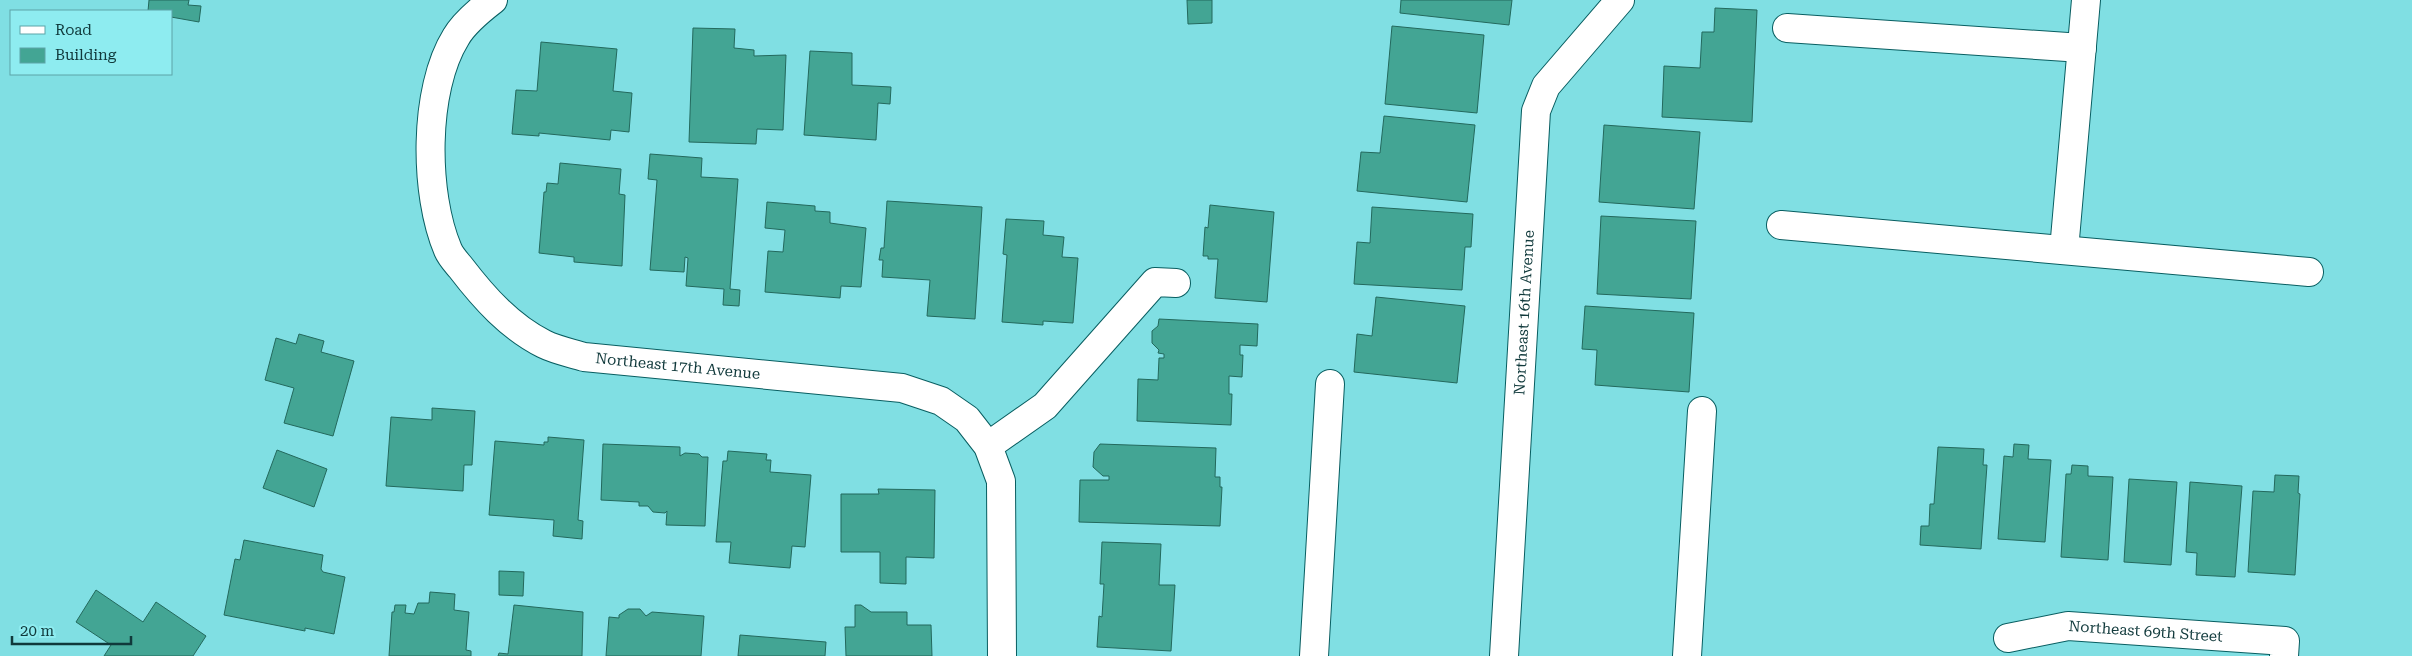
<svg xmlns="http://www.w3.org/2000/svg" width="2412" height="656" viewBox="0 0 2412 656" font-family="'Roboto Serif',serif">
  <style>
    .building { fill: #43a594; stroke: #23695d }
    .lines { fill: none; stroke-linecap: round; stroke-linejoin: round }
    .minor-casing { stroke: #085e61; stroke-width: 30 }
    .minor { stroke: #fff; stroke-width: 28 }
    .labels { text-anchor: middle; stroke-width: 4; stroke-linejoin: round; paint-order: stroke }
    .street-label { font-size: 15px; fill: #10393b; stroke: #8eecf0 }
  </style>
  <rect width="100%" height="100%" fill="#80dfe3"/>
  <!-- building -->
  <g class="building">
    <path d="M 149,0 L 189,0 L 188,5 L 201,6 L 199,22 L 171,17 L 171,11 L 148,11 Z"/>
    <path d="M 1187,0 L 1212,0 L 1212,23 L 1188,24 Z"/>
    <path d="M 1401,0 L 1512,0 L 1509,25 L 1400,13 Z"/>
    <path d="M 1715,8 L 1757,10 L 1752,122 L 1662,117 L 1664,66 L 1700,68 L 1702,32 L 1714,32 Z"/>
    <path d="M 1392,26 L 1484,35 L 1477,113 L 1385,104 Z"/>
    <path d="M 693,28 L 735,29 L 734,48 L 754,50 L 754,56 L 786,55 L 783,130 L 757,129 L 756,144 L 689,142 Z"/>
    <path d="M 541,42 L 617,49 L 613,91 L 632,93 L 629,132 L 611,130 L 610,140 L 539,133 L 539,136 L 512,134 L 516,90 L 537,91 Z"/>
    <path d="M 810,51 L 852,53 L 852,85 L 891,87 L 890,104 L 878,103 L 876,140 L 804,135 Z"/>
    <path d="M 1384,116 L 1475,125 L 1467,202 L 1357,191 L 1361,152 L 1380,153 Z"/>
    <path d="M 1604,125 L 1700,132 L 1694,209 L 1599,202 Z"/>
    <path d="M 650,154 L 702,158 L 701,177 L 738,179 L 730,289 L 740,290 L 739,306 L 723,305 L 724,289 L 686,286 L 688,258 L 685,257 L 684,272 L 650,270 L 657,180 L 648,179 Z"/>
    <path d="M 560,163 L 621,169 L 619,194 L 625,195 L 622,266 L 574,262 L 574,257 L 539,253 L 544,192 L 546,192 L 547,183 L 558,184 Z"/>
    <path d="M 887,201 L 982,207 L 975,319 L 927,316 L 930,280 L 882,277 L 883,260 L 879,260 L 881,248 L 884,248 Z"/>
    <path d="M 767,202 L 815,206 L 815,211 L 830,212 L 830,223 L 866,228 L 861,287 L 841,286 L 840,298 L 765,292 L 768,251 L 783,252 L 785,230 L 765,228 Z"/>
    <path d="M 1210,205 L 1274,212 L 1267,302 L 1215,298 L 1218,259 L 1208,259 L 1208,256 L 1203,256 L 1205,227 L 1208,228 Z"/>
    <path d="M 1372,207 L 1473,214 L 1471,247 L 1465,247 L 1462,290 L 1354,284 L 1357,242 L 1370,243 Z"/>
    <path d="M 1601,216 L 1696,221 L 1691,299 L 1597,294 Z"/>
    <path d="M 1006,219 L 1044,221 L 1043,235 L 1064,237 L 1062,257 L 1078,258 L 1073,323 L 1043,321 L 1043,325 L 1002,322 L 1007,255 L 1003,254 Z"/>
    <path d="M 1376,297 L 1465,306 L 1457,383 L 1354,372 L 1357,334 L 1372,336 Z"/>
    <path d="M 1585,306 L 1694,313 L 1689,392 L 1595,385 L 1597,350 L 1582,349 Z"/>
    <path d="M 1159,319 L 1258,324 L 1257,346 L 1240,345 L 1240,355 L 1243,355 L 1242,377 L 1229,376 L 1229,394 L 1232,394 L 1231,425 L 1137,421 L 1138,379 L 1158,380 L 1159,358 L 1164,358 L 1164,354 L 1158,353 L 1159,350 L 1152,343 L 1152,331 L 1158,326 Z"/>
    <path d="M 299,334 L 324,341 L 321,352 L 354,361 L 333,436 L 284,423 L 294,388 L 265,380 L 276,338 L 296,344 Z"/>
    <path d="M 432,408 L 475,411 L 472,465 L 464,465 L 463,491 L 386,486 L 391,417 L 432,420 Z"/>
    <path d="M 548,437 L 584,440 L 578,520 L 583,521 L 582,539 L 553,536 L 554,520 L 489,515 L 495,441 L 544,445 L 544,442 L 548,442 Z"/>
    <path d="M 603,444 L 680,447 L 680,456 L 685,453 L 699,454 L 702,457 L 708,457 L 705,526 L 666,525 L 667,511 L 665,513 L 653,512 L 648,506 L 639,506 L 639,502 L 601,500 Z"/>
    <path d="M 1100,444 L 1216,448 L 1215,477 L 1220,477 L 1220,487 L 1222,487 L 1220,526 L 1079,522 L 1080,480 L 1109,480 L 1109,476 L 1103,476 L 1093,467 L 1094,452 Z"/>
    <path d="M 2014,444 L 2029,445 L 2028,459 L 2051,460 L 2045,542 L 1998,539 L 2004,456 L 2013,457 Z"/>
    <path d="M 1938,447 L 1984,449 L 1983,465 L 1987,465 L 1981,549 L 1920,545 L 1921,526 L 1929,526 L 1930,504 L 1934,504 Z"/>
    <path d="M 277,450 L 327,469 L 314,507 L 263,488 Z"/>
    <path d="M 728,451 L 767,454 L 766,460 L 771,460 L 770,472 L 811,475 L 805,547 L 792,546 L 790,568 L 729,563 L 731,542 L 716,542 L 723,461 L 727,461 Z"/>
    <path d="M 2072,465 L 2088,466 L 2088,476 L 2113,477 L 2108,560 L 2061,557 L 2066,474 L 2071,474 Z"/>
    <path d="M 2275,475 L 2299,476 L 2298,493 L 2300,494 L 2295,575 L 2248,572 L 2253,491 L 2274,492 Z"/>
    <path d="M 2129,479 L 2177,482 L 2171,565 L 2124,562 Z"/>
    <path d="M 2190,482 L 2242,486 L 2235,577 L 2196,575 L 2197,553 L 2186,552 Z"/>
    <path d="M 878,489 L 935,490 L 934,558 L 906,557 L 906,584 L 880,583 L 880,552 L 841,552 L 841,494 L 879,494 Z"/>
    <path d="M 244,540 L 323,555 L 321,569 L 323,572 L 345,577 L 334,634 L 305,628 L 305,631 L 224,615 L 235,559 L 240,560 Z"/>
    <path d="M 1102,542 L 1161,544 L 1159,585 L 1175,585 L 1171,651 L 1097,647 L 1099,616 L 1102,617 L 1104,584 L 1100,584 Z"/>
    <path d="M 499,571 L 524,572 L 523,596 L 499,595 Z"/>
    <path d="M 96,590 L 143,622 L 156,602 L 206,636 L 193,656 L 104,656 L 111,645 L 76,622 Z"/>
    <path d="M 430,592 L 455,594 L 454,610 L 469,612 L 466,650 L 471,651 L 471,656 L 389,656 L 392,612 L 394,612 L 395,605 L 406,605 L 405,613 L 414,614 L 418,603 L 429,603 Z"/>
    <path d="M 514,605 L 583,612 L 582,656 L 498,656 L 499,653 L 508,654 Z"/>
    <path d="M 855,605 L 861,605 L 871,612 L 907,612 L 907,625 L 931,625 L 932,656 L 846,656 L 845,627 L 855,627 Z"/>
    <path d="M 628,609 L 640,609 L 646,616 L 652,612 L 704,616 L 701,656 L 606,656 L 609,617 L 619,618 L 619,615 Z"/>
    <path d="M 740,635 L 826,642 L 825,656 L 738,656 Z"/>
  </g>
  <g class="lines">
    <!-- minor casing -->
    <g class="minor-casing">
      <g id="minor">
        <path id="s1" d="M 493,0 C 480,10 464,23 456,37 C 423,90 424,194 448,250 C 451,257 457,263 461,268 C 484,298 510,327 544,344 C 556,350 571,353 584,357 L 902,388 L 941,401 L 967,419 L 988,446 L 1001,481 L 1002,656"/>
        <path d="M 1787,28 L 2082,48"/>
        <path d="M 1781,225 L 2309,272"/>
        <path d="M 2064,250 L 2086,0"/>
        <path d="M 988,446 L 1045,406 L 1155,282 L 1176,283"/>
        <path id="s2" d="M 2008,638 L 2068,626 L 2285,641 L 2284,656"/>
        <path d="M 1314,656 L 1330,384"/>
        <path id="s3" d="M 1504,656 L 1536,111 L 1546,86 L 1620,0"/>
        <path d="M 1687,656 L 1702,411"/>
      </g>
    </g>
    <!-- minor -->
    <use href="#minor" class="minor"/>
  </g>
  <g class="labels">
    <!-- street labels -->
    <g class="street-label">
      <text dy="5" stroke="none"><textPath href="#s3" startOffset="344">Northeast 16th Avenue</textPath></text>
      <text dy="5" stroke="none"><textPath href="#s1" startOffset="544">Northeast 17th Avenue</textPath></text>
      <text dy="5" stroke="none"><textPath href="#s2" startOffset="139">Northeast 69th Street</textPath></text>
    </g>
  </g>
  <!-- legend -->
  <rect x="10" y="10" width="162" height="65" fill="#8eecf0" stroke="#5ca4a8"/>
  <rect x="20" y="26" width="25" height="8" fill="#ffffff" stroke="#5ca4a8"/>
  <text x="55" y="35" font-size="15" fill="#10393b">Road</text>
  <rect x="20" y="48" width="25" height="15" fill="#43a594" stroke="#5ca4a8"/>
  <text x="55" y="60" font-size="15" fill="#10393b">Building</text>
  <!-- scale -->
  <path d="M12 636v8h119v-8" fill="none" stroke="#10393b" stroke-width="2.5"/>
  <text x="20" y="636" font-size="15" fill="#10393b" stroke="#8eecf0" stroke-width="4" paint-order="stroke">20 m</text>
</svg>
